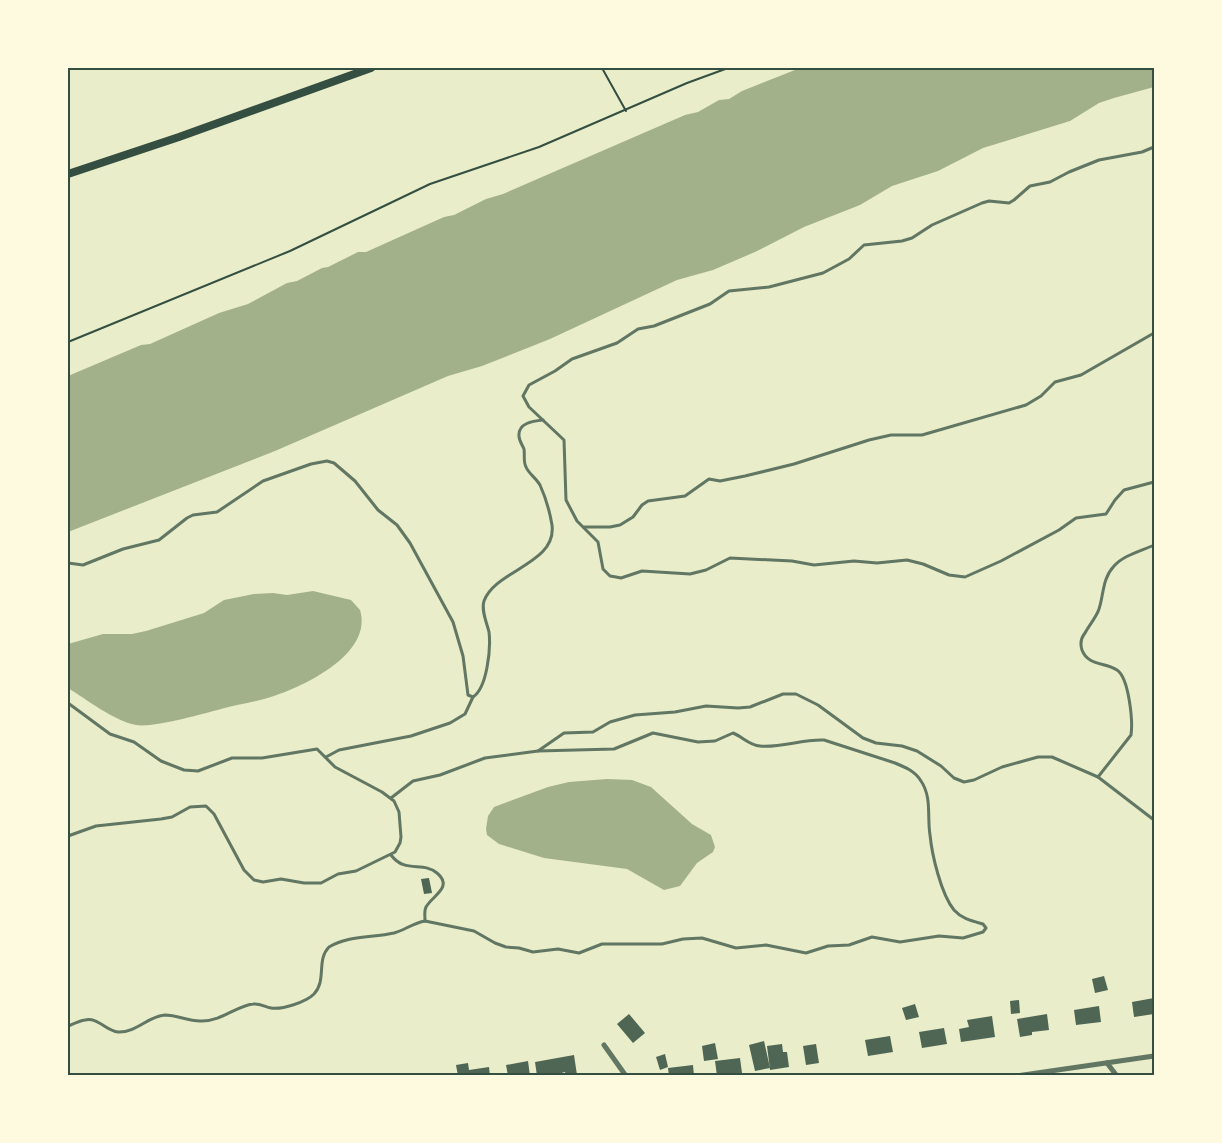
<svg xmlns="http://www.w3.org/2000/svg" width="1222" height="1143" viewBox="0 0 1222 1143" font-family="Jost,sans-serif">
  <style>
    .water { fill: #a3b18a }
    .building { fill: #4f6655 }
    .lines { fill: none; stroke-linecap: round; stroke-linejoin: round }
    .path { stroke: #344e41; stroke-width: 2 }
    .service { stroke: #617663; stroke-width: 3 }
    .minor { stroke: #617663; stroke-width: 5 }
    .primary { stroke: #344e41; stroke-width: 8 }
    .neatline { fill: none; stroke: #344e41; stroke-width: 2 }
  </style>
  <rect width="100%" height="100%" fill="#e9edc9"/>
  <!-- water -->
  <g class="water">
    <path d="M 800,68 L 1154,68 L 1154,87 L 1114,98 L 1099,103 L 1070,121 L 983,148 L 938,171 L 892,186 L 860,205 L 804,227 L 755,252 L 713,270 L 677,280 L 550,339 L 482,366 L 448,376 L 275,451 L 68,532 L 68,376 L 141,345 L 150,344 L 219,313 L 248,304 L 287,283 L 297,281 L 322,268 L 328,267 L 358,252 L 366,252 L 444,217 L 454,215 L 486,199 L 503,194 L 685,115 L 698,112 L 719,100 L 729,99 L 742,91 Z"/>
    <path d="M 313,591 L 351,600 L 360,610 C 373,653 307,685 274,696 C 257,702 238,704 221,709 C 202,714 153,728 136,725 C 114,721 86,699 68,688 L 68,644 L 103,634 L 132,634 L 146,631 L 204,613 L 224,600 L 254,594 L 273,593 L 287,595 Z"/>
    <path d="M 607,779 L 632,780 L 651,787 L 692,824 L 711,835 L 715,847 L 713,852 L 697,863 L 680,886 L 664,890 L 627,869 L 544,858 L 499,844 L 487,835 L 486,829 L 488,816 L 494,807 L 548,787 L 569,782 Z"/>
  </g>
  <!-- building -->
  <g class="building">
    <path d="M 429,878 L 432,893 L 424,894 L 421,879 Z"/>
    <path d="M 1104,976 L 1108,990 L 1095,993 L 1092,979 Z"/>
    <path d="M 1154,998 L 1154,1014 L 1134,1017 L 1132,1002 Z"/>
    <path d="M 1019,1000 L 1020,1013 L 1011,1014 L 1010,1001 Z"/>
    <path d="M 915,1004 L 919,1017 L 906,1020 L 902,1008 Z"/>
    <path d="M 1099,1006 L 1101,1022 L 1076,1025 L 1074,1010 Z"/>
    <path d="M 629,1014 L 645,1033 L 633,1043 L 617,1024 Z"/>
    <path d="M 1047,1014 L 1049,1030 L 1032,1032 L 1032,1035 L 1020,1037 L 1017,1019 Z"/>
    <path d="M 992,1016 L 995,1037 L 961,1042 L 959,1029 L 969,1027 L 967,1020 Z"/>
    <path d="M 944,1028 L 947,1044 L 922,1048 L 919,1032 Z"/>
    <path d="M 890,1036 L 893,1052 L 868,1056 L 865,1040 Z"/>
    <path d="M 764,1041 L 770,1068 L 755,1071 L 749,1045 Z"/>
    <path d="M 715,1043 L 718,1059 L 704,1061 L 702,1046 Z"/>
    <path d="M 782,1044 L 783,1052 L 787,1052 L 789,1067 L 770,1070 L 767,1046 Z"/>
    <path d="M 816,1044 L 819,1063 L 806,1065 L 803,1046 Z"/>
    <path d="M 665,1054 L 668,1067 L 660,1070 L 656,1057 Z"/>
    <path d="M 574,1055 L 577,1075 L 566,1076 L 565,1072 L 551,1076 L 537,1076 L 535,1062 Z"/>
    <path d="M 740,1058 L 742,1073 L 717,1076 L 715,1061 Z"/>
    <path d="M 528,1061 L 530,1076 L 508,1076 L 506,1065 Z"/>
    <path d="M 468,1063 L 469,1070 L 489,1067 L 490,1076 L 458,1076 L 456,1065 Z"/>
    <path d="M 693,1065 L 694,1076 L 669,1076 L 668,1068 Z"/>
  </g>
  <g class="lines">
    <!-- path -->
    <g class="path">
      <path d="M 602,68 L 626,111"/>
      <path d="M 68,342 L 290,251 L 430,184 L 539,147 L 687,83 L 728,68"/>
    </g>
    <!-- service -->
    <g class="service">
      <path d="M 1154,147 L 1142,152 L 1099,160 L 1069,172 L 1050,182 L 1030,186 L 1014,200 L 1009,203 L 989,201 L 982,203 L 932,225 L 912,238 L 902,241 L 864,245 L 849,259 L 823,273 L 769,287 L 729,291 L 710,304 L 654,326 L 638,329 L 617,343 L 572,359 L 555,371 L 529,385 L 523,396 L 529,407 L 564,440 L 566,500 L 577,521 L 598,542 L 603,569 L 610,576 L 616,577 L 621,578 L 642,571 L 690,574 L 706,570 L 730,558 L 792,561 L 814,565 L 854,561 L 877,563 L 907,560 L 923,564 L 949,575 L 965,577 L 1001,561 L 1059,530 L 1076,518 L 1106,514 L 1115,500 L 1124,490 L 1154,482"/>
      <path d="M 584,527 L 610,527 L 620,525 L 633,517 L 642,505 L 648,501 L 685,496 L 709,479 L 720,481 L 745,476 L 794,464 L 869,440 L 891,435 L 922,435 L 1026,405 L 1041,396 L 1055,382 L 1081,375 L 1154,333"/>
      <path d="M 68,563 L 83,565 L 123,549 L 159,540 L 187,518 L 193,515 L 217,512 L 263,481 L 311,464 L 327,461 L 334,463 L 355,481 L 378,510 L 397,525 L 410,543 L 453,622 L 463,656 L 468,695 L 473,697 C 487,688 491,649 489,632 C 487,623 481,611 484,601 C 495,570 557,564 552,525 C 550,513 545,496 540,485 C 536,478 529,474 526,467 C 523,461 525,455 524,449 C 522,444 519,441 519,436 C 518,423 533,421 543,420"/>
      <path d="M 68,703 L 110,734 L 134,742 L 161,761 L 184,770 L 198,771 L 232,758 L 262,758 L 317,749 L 335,767 L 382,792 L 394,801 L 399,812 L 401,837 L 400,843 L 395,852 L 356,871 L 338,874 L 321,883 L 304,883 L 281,879 L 263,882 L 254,880 L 244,870 L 214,814 L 206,806 L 190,807 L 172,817 L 161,819 L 96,826 L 68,836"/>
      <path d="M 538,751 L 564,733 L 593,732 L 610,722 L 635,715 L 675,712 L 706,706 L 738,708 L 750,707 L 783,694 L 796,694 L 818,705 L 863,738 L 876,743 L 902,746 L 917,751 L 941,766 L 954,778 L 964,782 L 974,780 L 1002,767 L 1038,757 L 1052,757 L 1098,777 L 1154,820"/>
      <path d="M 326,757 L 339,750 L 411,736 L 450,723 L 465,714 L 473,697"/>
      <path d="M 1098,777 L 1131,735 C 1133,721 1129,678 1117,670 C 1105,662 1088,666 1082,650 C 1080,644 1081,638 1085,633 C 1089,625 1096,618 1099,609 C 1104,594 1102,579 1114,566 C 1124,555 1141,551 1154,545"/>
      <path d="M 391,855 C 405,874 423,861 437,873 C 454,887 432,896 426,907 C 424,911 425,916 425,921"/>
      <path d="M 68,1026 C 73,1024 79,1021 85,1020 C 98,1017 106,1031 118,1032 C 136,1033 148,1016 165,1015 C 178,1015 189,1022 202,1021 C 222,1021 236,1006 253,1004 C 260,1003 265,1007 271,1008 C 282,1010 306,1002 314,994 C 327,980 316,960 329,947 C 349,935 373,938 394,933 C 405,930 413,923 425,921 L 474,931 L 495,943 L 506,947 L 519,948 L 533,952 L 558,949 L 579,953 L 602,944 L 662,944 L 683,939 L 702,938 L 736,948 L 766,945 L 806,953 L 828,946 L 849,945 L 872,937 L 900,942 L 939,936 L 963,938 L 983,932 L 986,928 L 983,924 C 972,921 962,919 954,910 C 941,894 932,855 930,835 C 927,817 932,797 921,781 C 915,771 905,767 895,763 L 824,740 C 802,739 781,748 760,746 C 749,745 743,737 733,733 L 715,741 L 698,742 L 653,733 L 614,749 L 538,751 L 485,758 L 440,775 L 413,781 L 391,798"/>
    </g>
    <!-- minor -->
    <g class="minor">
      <path d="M 604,1045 L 626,1076"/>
      <path d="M 1107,1063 L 1117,1076"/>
      <path d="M 1016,1076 L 1154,1056"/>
    </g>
    <!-- primary -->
    <path class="primary" d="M 68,174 L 179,137 L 371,68"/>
  </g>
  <!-- border -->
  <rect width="1222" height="1143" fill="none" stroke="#fefae0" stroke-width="138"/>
  <rect x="69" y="69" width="1084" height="1005" class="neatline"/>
</svg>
